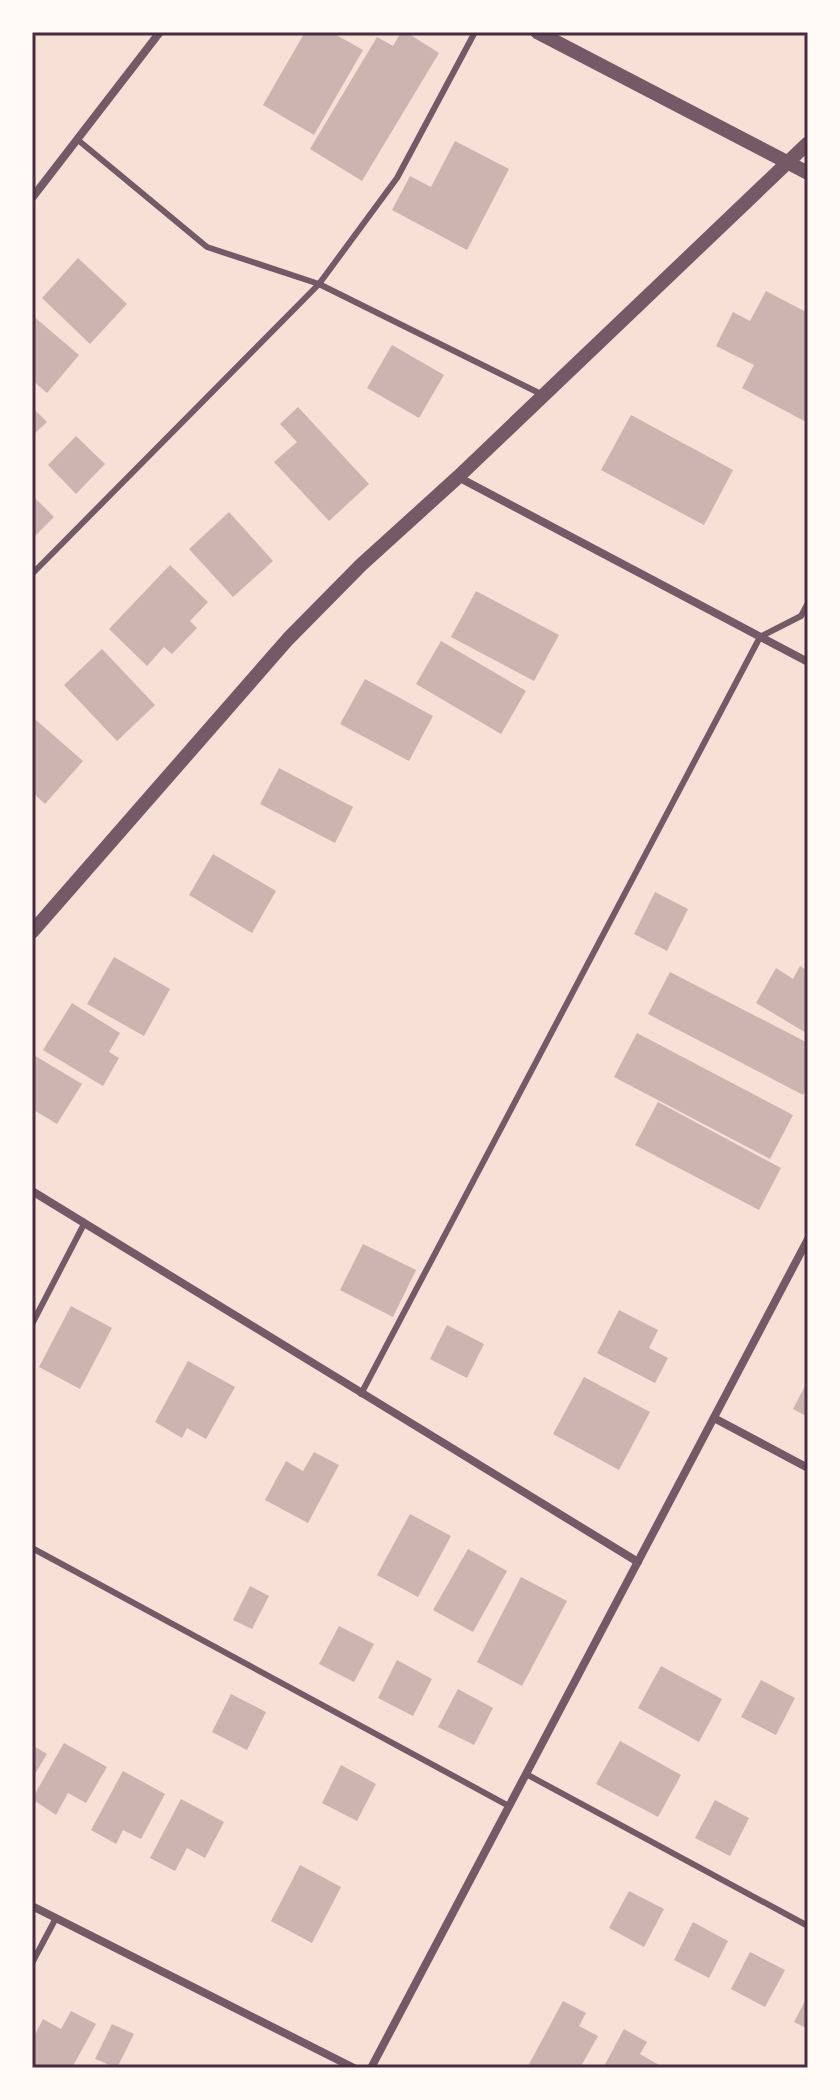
<svg xmlns="http://www.w3.org/2000/svg" width="840" height="2100" viewBox="0 0 840 2100" font-family="'Public Sans',sans-serif">
  <style>
    .building { fill: #ccb4b1 }
    .lines { fill: none; stroke-linecap: round; stroke-linejoin: round }
    .service { stroke: #755966; stroke-width: 6 }
    .minor { stroke: #755966; stroke-width: 8 }
    .tertiary { stroke: #755966; stroke-width: 14 }
    .neatline { fill: none; stroke: #4a2c40; stroke-width: 3 }
  </style>
  <rect width="100%" height="100%" fill="#f7e1d7"/>
  <!-- building -->
  <g class="building">
    <path d="M 305,32 L 331,32 L 363,50 L 314,135 L 263,105 Z"/>
    <path d="M 401,32 L 406,32 L 439,53 L 362,181 L 310,149 L 377,37 L 393,46 Z"/>
    <path d="M 455,141 L 509,169 L 467,250 L 392,210 L 410,176 L 431,187 Z"/>
    <path d="M 78,258 L 127,304 L 90,344 L 42,298 Z"/>
    <path d="M 766,291 L 808,313 L 808,423 L 742,388 L 754,365 L 716,346 L 733,312 L 750,321 Z"/>
    <path d="M 32,315 L 79,355 L 47,393 L 32,380 Z"/>
    <path d="M 392,345 L 444,375 L 419,418 L 367,388 Z"/>
    <path d="M 32,407 L 47,422 L 32,436 Z"/>
    <path d="M 298,407 L 369,484 L 329,521 L 274,462 L 297,442 L 280,424 Z"/>
    <path d="M 631,415 L 733,470 L 704,525 L 601,470 Z"/>
    <path d="M 76,436 L 105,464 L 76,494 L 48,465 Z"/>
    <path d="M 32,495 L 54,517 L 32,539 Z"/>
    <path d="M 229,512 L 273,561 L 233,597 L 189,549 Z"/>
    <path d="M 170,565 L 208,602 L 190,621 L 197,628 L 172,654 L 164,647 L 147,666 L 109,629 Z"/>
    <path d="M 476,591 L 559,635 L 534,681 L 451,637 Z"/>
    <path d="M 441,641 L 526,691 L 501,734 L 416,684 Z"/>
    <path d="M 102,649 L 155,705 L 117,741 L 64,685 Z"/>
    <path d="M 365,679 L 433,716 L 409,761 L 340,724 Z"/>
    <path d="M 36,720 L 83,761 L 45,804 L 32,792 L 32,725 Z"/>
    <path d="M 279,768 L 353,807 L 335,843 L 260,804 Z"/>
    <path d="M 213,854 L 276,891 L 252,933 L 189,895 Z"/>
    <path d="M 655,892 L 688,909 L 667,951 L 634,934 Z"/>
    <path d="M 114,957 L 170,989 L 144,1036 L 87,1004 Z"/>
    <path d="M 800,966 L 808,971 L 808,1034 L 756,1003 L 776,968 L 793,979 Z"/>
    <path d="M 670,972 L 808,1043 L 808,1085 L 803,1095 L 648,1014 Z"/>
    <path d="M 72,1003 L 120,1033 L 109,1052 L 119,1058 L 103,1086 L 43,1050 Z"/>
    <path d="M 637,1033 L 793,1115 L 770,1159 L 614,1077 Z"/>
    <path d="M 32,1054 L 82,1084 L 57,1124 L 32,1109 Z"/>
    <path d="M 658,1102 L 781,1168 L 759,1210 L 635,1145 Z"/>
    <path d="M 363,1244 L 416,1270 L 393,1317 L 340,1290 Z"/>
    <path d="M 71,1306 L 112,1328 L 80,1389 L 39,1367 Z"/>
    <path d="M 619,1310 L 658,1330 L 649,1348 L 668,1358 L 655,1383 L 597,1353 Z"/>
    <path d="M 447,1325 L 484,1344 L 467,1378 L 430,1359 Z"/>
    <path d="M 188,1361 L 235,1387 L 206,1439 L 187,1428 L 182,1438 L 155,1422 Z"/>
    <path d="M 584,1377 L 650,1412 L 619,1470 L 553,1434 Z"/>
    <path d="M 808,1380 L 808,1417 L 793,1409 Z"/>
    <path d="M 314,1452 L 339,1465 L 308,1523 L 265,1500 L 286,1461 L 303,1471 Z"/>
    <path d="M 410,1514 L 451,1536 L 418,1597 L 377,1575 Z"/>
    <path d="M 468,1549 L 507,1571 L 473,1632 L 433,1610 Z"/>
    <path d="M 521,1577 L 567,1601 L 522,1686 L 477,1662 Z"/>
    <path d="M 250,1586 L 269,1596 L 252,1629 L 233,1620 Z"/>
    <path d="M 339,1626 L 374,1644 L 354,1682 L 319,1664 Z"/>
    <path d="M 397,1660 L 432,1679 L 413,1716 L 378,1698 Z"/>
    <path d="M 661,1666 L 722,1699 L 699,1742 L 638,1708 Z"/>
    <path d="M 761,1680 L 795,1698 L 776,1735 L 741,1717 Z"/>
    <path d="M 458,1689 L 493,1708 L 474,1745 L 438,1727 Z"/>
    <path d="M 231,1694 L 266,1712 L 247,1750 L 212,1732 Z"/>
    <path d="M 620,1741 L 681,1775 L 658,1817 L 596,1784 Z"/>
    <path d="M 64,1743 L 107,1767 L 86,1803 L 68,1793 L 56,1815 L 32,1799 Z"/>
    <path d="M 32,1745 L 47,1754 L 32,1779 Z"/>
    <path d="M 341,1765 L 376,1784 L 357,1821 L 322,1803 Z"/>
    <path d="M 123,1771 L 165,1794 L 141,1839 L 123,1830 L 116,1844 L 91,1830 Z"/>
    <path d="M 181,1799 L 224,1822 L 205,1858 L 187,1848 L 175,1871 L 150,1858 Z"/>
    <path d="M 715,1800 L 749,1818 L 730,1856 L 695,1838 Z"/>
    <path d="M 300,1865 L 341,1887 L 312,1943 L 271,1921 Z"/>
    <path d="M 629,1891 L 664,1909 L 644,1947 L 609,1928 Z"/>
    <path d="M 693,1922 L 728,1941 L 709,1978 L 674,1960 Z"/>
    <path d="M 750,1952 L 785,1970 L 765,2007 L 731,1989 Z"/>
    <path d="M 808,1995 L 808,2029 L 794,2022 Z"/>
    <path d="M 563,2001 L 586,2013 L 579,2026 L 598,2036 L 580,2068 L 527,2068 Z"/>
    <path d="M 71,2011 L 96,2024 L 72,2068 L 40,2068 L 32,2064 L 32,2040 L 43,2019 L 61,2029 Z"/>
    <path d="M 112,2024 L 134,2034 L 117,2068 L 95,2059 Z"/>
    <path d="M 624,2029 L 647,2042 L 640,2054 L 659,2065 L 657,2068 L 603,2068 Z"/>
  </g>
  <g class="lines">
    <!-- service -->
    <g class="service">
      <path d="M 78,140 L 207,247 L 319,284 L 543,395"/>
      <path d="M 32,574 L 319,284 L 397,178 L 475,32"/>
      <path d="M 32,1324 L 84,1224"/>
      <path d="M 361,1394 L 760,637 L 801,616 L 808,603"/>
      <path d="M 32,1548 L 509,1806"/>
      <path d="M 526,1774 L 808,1926"/>
      <path d="M 32,1963 L 56,1918"/>
    </g>
    <!-- minor -->
    <g class="minor">
      <path d="M 32,198 L 160,32"/>
      <path d="M 458,477 L 808,662"/>
      <path d="M 32,1191 L 638,1562"/>
      <path d="M 714,1418 L 808,1468"/>
      <path d="M 32,1906 L 354,2068"/>
      <path d="M 371,2068 L 808,1239"/>
    </g>
    <!-- tertiary -->
    <g class="tertiary">
      <path d="M 537,32 L 808,173"/>
      <path d="M 32,932 L 288,639 L 361,565 L 458,477 L 808,143"/>
    </g>
  </g>
  <!-- border -->
  <rect width="840" height="2100" fill="none" stroke="#fffaf5" stroke-width="68"/>
  <rect x="34" y="34" width="772" height="2032" class="neatline"/>
</svg>
